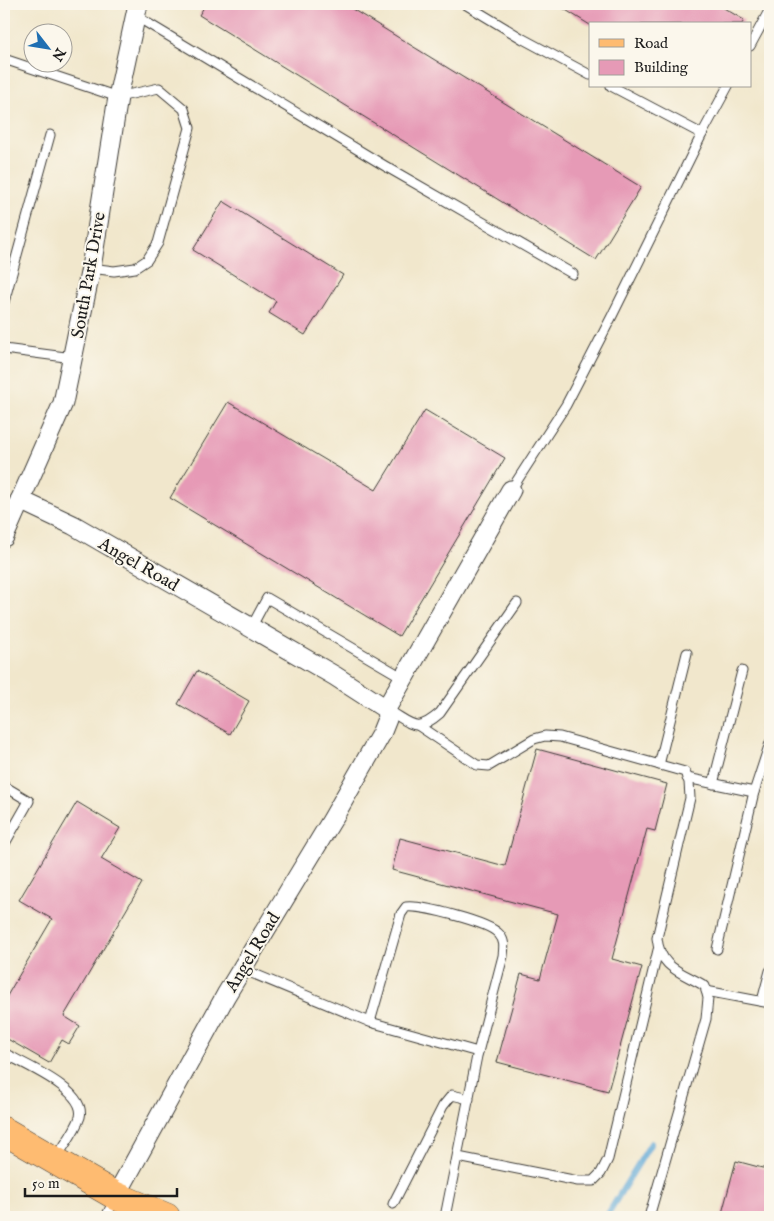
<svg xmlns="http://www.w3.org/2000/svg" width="774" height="1221" viewBox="0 0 774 1221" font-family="'IM FELL English',serif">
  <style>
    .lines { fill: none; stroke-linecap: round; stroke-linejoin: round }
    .stream { stroke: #5ea7d5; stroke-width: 6 }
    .building { fill: #e69ab6 }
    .lane-casing { stroke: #3c3a36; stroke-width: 11 }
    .street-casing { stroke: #3c3a36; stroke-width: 21 }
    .primary-casing { stroke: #3c3a36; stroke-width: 29 }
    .lane { stroke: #fff; stroke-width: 9 }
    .street { stroke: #fff; stroke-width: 19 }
    .primary { stroke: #febb71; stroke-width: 28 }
    .labels { text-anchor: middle; stroke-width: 4; stroke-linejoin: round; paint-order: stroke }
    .street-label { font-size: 18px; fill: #1c1c1c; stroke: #fbf7ec }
  </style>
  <rect width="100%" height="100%" fill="#fbf7ec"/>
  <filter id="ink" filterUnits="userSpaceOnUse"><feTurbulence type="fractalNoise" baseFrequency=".02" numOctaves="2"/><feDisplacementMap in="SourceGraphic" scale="10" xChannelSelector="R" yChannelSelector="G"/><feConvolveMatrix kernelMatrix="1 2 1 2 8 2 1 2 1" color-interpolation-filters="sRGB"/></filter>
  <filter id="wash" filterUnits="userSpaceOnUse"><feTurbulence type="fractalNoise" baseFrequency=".0096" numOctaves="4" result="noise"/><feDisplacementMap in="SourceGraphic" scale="20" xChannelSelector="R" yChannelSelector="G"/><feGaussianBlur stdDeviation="1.12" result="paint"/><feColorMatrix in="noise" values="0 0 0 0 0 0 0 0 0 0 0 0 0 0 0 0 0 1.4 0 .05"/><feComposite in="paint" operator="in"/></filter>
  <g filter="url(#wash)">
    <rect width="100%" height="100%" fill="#f1e7cc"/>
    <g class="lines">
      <!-- stream -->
      <path class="stream" d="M 606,1217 L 651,1143"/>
    </g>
    <g id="blocks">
      <!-- building -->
      <g class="building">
        <path d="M 206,4 L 344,4 L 641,187 L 596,260 L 199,15 Z"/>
        <path d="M 556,4 L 717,4 L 744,20 L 742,24 L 590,25 Z"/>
        <path d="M 223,201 L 343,275 L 305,335 L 269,313 L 276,301 L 193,250 Z"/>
        <path d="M 228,402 L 376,490 L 425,410 L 505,458 L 399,636 L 170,498 Z"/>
        <path d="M 197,671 L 249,701 L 230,734 L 178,704 Z"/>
        <path d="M 537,749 L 667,784 L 655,831 L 647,829 L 612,959 L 642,967 L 608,1091 L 497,1062 L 521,974 L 540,979 L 558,914 L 392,870 L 400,838 L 505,866 Z"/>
        <path d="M 77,802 L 120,828 L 101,859 L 142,883 L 64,1016 L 80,1026 L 69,1044 L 62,1040 L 49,1063 L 4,1037 L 4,1001 L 52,919 L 19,900 Z"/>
        <path d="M 736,1161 L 770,1170 L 770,1209 L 768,1217 L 721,1217 Z"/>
      </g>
    </g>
  </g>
  <g filter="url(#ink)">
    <use href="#blocks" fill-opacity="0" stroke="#3c3a36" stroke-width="1"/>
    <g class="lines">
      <!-- lane casing -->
      <g class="lane-casing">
        <g id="lane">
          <path d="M 465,4 L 523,39 L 590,75"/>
          <path d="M 134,15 L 385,166 L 573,274"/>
          <path d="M 750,46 L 770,9"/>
          <path d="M 4,59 L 118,97 L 159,88 L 184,109 L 190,128 L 158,243 L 147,260 L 135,268 L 114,271 L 91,268"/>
          <path d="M 611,86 L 702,134 L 728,86"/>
          <path d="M 4,302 L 50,135"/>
          <path d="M 4,349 L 73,358"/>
          <path d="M 511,490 L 566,405 L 612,316 L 702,134"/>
          <path d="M 251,628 L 267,598 L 402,677"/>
          <path d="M 386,709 C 412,723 415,735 440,713 L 517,603"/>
          <path d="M 419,726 L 477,765 L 489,766 L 534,739 L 545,736 L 560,737 L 685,772 L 689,782 L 690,798 L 657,938 C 660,969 682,972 705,986 L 708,998 L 706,1019 L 649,1217"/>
          <path d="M 659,765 L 687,653"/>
          <path d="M 687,778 L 754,792 L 770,743"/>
          <path d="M 713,784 L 742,671"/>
          <path d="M 4,786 L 29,801 L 4,845"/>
          <path d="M 717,949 L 754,792"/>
          <path d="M 242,969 L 370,1022 L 478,1052"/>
          <path d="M 706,991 L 770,1003"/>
          <path d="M 762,1001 L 770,971"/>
          <path d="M 370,1022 L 401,914 L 406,907 C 421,905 489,922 499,934 C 505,941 504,947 503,956 L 477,1056 L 445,1217"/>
          <path d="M 4,1053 C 23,1064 87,1090 80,1117 C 76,1130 64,1145 57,1157"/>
          <path d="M 458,1157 L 578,1181 L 593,1181 L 601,1173 L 608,1159 L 658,950"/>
          <path d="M 393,1204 L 443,1106 L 452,1095 L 469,1099"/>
          <path d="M 106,1217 L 115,1198"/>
        </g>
      </g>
      <!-- street casing -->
      <g class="street-casing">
        <g id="street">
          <path d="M 20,500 L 73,525 L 335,676 L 386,709 L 387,719 L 381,734 L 332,820 L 226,995 L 116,1196"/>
          <path d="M 4,537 L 63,403 L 91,268 L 118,97 L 138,4"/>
          <path d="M 386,709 L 511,490"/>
        </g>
      </g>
      <!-- primary casing -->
      <g class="primary-casing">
        <path id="primary" d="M 4,1131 L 116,1196 L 166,1217"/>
      </g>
      <!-- lane -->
      <use href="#lane" class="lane"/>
      <!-- street -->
      <use href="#street" class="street"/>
      <!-- primary -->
      <use href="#primary" class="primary"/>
    </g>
  </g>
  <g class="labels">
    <!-- street labels -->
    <g class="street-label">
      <text transform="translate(88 275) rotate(-80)" y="6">South Park Drive</text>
      <text transform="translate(139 564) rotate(30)" y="6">Angel Road</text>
      <text transform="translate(252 952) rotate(-59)" y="6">Angel Road</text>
    </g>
  </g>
  <!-- margin -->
  <rect width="774" height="1221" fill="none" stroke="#fbf7ec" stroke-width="20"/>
  <!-- legend -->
  <rect x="589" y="22" width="162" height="65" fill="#fbf7ec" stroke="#a29f99"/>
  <rect x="599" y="39" width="25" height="8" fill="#febb71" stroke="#a29f99"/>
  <text x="634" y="48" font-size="15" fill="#1c1c1c">Road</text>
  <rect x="599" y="60" width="25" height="15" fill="#e69ab6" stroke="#a29f99"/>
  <text x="634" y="72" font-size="15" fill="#1c1c1c">Building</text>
  <!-- north arrow -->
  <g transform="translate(48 48) rotate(121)"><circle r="24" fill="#fbf7ec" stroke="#a29f99"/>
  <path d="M0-4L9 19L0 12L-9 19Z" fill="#1f6fb2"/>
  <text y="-8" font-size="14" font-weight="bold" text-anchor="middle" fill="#1c1c1c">N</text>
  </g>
  <!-- scale -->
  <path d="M25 1188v8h152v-8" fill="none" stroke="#1c1c1c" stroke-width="2.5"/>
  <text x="32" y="1188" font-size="15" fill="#1c1c1c" stroke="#fbf7ec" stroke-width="4" paint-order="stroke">50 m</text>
</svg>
